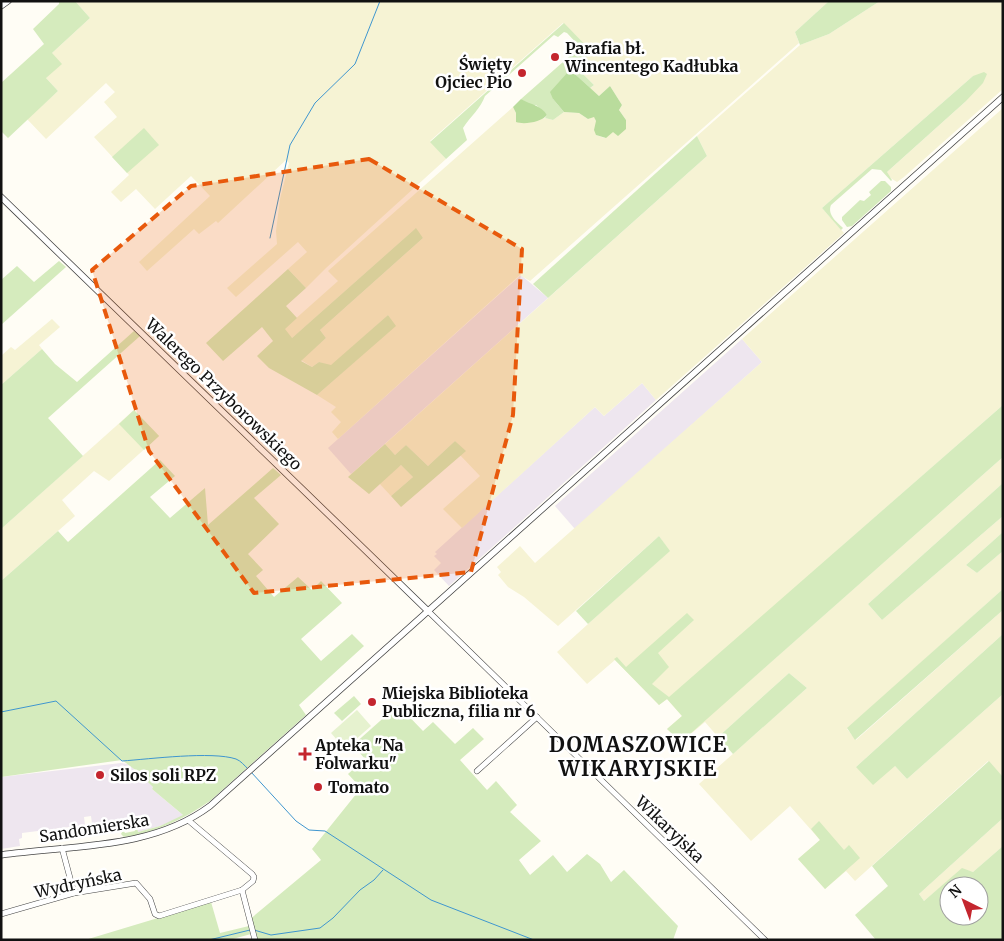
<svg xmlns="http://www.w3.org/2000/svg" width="1004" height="941" viewBox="0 0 1004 941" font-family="Merriweather,serif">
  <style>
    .industrial { fill: #eee6ef }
    .farmland { fill: #f6f3d4 }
    .green { fill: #d5ebbd; fill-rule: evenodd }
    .forest { fill: #b9dc9c }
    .pitch { fill: #e6f2cf }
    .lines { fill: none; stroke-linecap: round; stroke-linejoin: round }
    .stream { stroke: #3f96cf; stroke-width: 1 }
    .minor-casing { stroke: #444; stroke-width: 6 }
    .tertiary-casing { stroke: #444; stroke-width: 7 }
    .minor { stroke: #fff; stroke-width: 5 }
    .tertiary { stroke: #fff; stroke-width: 5.5 }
    .marked { fill: #e8590c; fill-opacity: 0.2; stroke: #e8590c; stroke-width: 4; stroke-dasharray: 10 6; stroke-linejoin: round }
    .poi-dot { fill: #c4262e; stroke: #fff; stroke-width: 2 }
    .labels { text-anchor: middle; stroke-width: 5; stroke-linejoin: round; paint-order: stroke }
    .poi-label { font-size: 16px; font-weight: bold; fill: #111; stroke: #fff; text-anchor: start }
    .street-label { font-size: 16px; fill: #111; stroke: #fff }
    .district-label { font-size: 21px; font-weight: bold; letter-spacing: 1px; fill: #111; stroke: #fff }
  </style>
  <rect width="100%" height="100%" fill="#fffdf5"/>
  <!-- industrial -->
  <g class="industrial">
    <path d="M 521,275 L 548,298 L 351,474 L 328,448 Z"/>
    <path d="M 742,339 L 762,362 L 575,529 L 555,506 Z"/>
    <path d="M 642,383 L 656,400 L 449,586 L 434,570 L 441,563 L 434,556 L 437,554 L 435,552 L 595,407 L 604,416 Z"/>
    <path d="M 121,763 L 128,764 L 134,769 L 153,787 L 152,789 L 184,816 L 160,826 L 138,832 L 135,819 L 92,824 L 91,816 L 84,817 L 85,825 L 22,833 L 22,838 L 19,839 L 20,846 L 1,849 L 1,777 Z"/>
  </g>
  <!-- farmland -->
  <g class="farmland">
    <path d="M 75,1 L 829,1 L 795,32 L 799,43 L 530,281 L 520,275 L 338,439 L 332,432 L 341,422 L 331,412 L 336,407 L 317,395 L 395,326 L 388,315 L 331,366 L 319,362 L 312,367 L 301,360 L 326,338 L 320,330 L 423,238 L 415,229 L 291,339 L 284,329 L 338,281 L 328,271 L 513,107 L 516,113 L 516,121 L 535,121 L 545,118 L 553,120 L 564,112 L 579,113 L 588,119 L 594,116 L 596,121 L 596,135 L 605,138 L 626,120 L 619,110 L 622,105 L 610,86 L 599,96 L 590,88 L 594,85 L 576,67 L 591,52 L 563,23 L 430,141 L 446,159 L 326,268 L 306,288 L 288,269 L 307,252 L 298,242 L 236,297 L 227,288 L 277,244 L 276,231 L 280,199 L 289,163 L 286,160 L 218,223 L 216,221 L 199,234 L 194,229 L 147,271 L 139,262 L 210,196 L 191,176 L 155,209 L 136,189 L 121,202 L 111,192 L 129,175 L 94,137 L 117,117 L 104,102 L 115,92 L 106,83 L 46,139 L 27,119 L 58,91 L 46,78 L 52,53 L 90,18 Z"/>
    <path d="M 880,1 L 1003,1 L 1003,89 L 904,177 L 897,182 L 892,179 L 886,173 L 965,102 L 973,76 L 822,208 L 844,233 L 656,400 L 642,383 L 604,416 L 595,407 L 462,528 L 443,509 L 480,476 L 460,455 L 465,451 L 455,441 L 428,466 L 406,445 L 395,455 L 385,444 L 707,156 L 697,136 L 800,45 L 829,34 Z"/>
    <path d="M 1003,108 L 1003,405 L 841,547 L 745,685 L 1003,457 L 1003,483 L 868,604 L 882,620 L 1003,516 L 1003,532 L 966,565 L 977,573 L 1003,551 L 1003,589 L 847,729 L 856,740 L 1003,610 L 1003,634 L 856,767 L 895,766 L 907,779 L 1003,694 L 1003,777 L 988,761 L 855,881 L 846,871 L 825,889 L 798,859 L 820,840 L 790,806 L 751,841 L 699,784 L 807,688 L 789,673 L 718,737 L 705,722 L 681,742 L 667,729 L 682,716 L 667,699 L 659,705 L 615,660 L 587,684 L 557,652 L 669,551 L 659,536 L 558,626 L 524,597 L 508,587 L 498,575 L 501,572 L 497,567 L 520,546 L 535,563 L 762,362 L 742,339 Z"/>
    <path d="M 52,319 L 60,327 L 39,345 L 42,349 L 1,385 L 1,356 L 11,347 L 15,350 Z"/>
    <path d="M 134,410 L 159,436 L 109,481 L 94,471 L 62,500 L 75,516 L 1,581 L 1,529 Z"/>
    <path d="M 401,465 L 413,477 L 391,496 L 379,483 Z"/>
    <path d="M 1003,818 L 1003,846 L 973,872 L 962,869 L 924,901 L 919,894 Z"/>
  </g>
  <!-- green -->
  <g class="green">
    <path d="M 59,1 L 75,1 L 90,18 L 52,53 L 62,64 L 46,78 L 58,91 L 8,138 L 1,131 L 1,83 L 44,44 L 33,29 L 59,4 Z"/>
    <path d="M 829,1 L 880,1 L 829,34 L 800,45 L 795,32 Z"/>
    <path d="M 564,23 L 592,52 L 576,67 L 594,85 L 590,88 L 576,75 L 553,99 L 564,112 L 553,120 L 545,118 L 547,115 L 536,105 L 529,105 L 521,99 L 580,47 L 567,33 L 564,32 L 558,37 L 554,35 L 485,96 C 481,108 470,117 463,128 L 467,140 L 446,159 L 430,142 Z"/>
    <path d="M 984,72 L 987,74 L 983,83 L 965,102 L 887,172 L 892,180 L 891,181 L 881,170 L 872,169 L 831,205 C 827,215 837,222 843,228 L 841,230 L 822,208 L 973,76 Z"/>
    <path d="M 144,128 L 159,145 L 127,173 L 112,157 Z"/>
    <path d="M 697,136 L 707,156 L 548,298 L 533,284 Z"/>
    <path d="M 881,181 L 885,181 L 891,187 L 891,191 L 852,226 L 847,227 L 842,220 L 842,217 L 860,200 L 864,201 L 871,195 L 869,192 Z"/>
    <path d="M 416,228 L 423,238 L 320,330 L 326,338 L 301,361 L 312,367 L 319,362 L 331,365 L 388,315 L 396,326 L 317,395 L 269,368 L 257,356 L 273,341 L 262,327 L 223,361 L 206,343 L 288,269 L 306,288 L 286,306 L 297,318 L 285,329 L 292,338 Z"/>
    <path d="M 59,261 L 66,267 L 1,325 L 1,280 L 17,266 L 34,282 Z"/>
    <path d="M 134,331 L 140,336 L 48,418 L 83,456 L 1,529 L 1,385 L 42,349 L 55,364 L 77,382 Z"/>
    <path d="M 1003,405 L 1003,457 L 681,742 L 667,729 L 682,716 L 667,699 L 659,705 L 614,659 L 617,657 L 626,667 L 687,613 L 694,620 L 658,653 L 669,667 L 652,684 L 669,697 Z"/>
    <path d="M 134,410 L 159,436 L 144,450 L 119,424 Z"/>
    <path d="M 455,441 L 466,451 L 401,507 L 391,496 L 413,477 L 401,465 L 369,494 L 348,477 L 385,444 L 395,455 L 406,445 L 428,466 Z"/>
    <path d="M 160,460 L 175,476 L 150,497 L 170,518 L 205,488 L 208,525 L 273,468 L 281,475 L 254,498 L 279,524 L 248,554 L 263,570 L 256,576 L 274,597 L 298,577 L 312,590 L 321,581 L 342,603 L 301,639 L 321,661 L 352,634 L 364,646 L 299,705 L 306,715 L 210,801 C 184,819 155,833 124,837 L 121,834 L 123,830 L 125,833 L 135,831 L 134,828 L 137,827 L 138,832 L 160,826 L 183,815 L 152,789 L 153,787 L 134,769 L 122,760 L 1,777 L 1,581 L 58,531 L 68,542 Z"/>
    <path d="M 1003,483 L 1003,516 L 882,620 L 868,604 Z"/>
    <path d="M 1003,532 L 1003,551 L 977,573 L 966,565 Z"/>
    <path d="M 659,536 L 670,551 L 588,624 L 576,611 Z"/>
    <path d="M 1003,589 L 1003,610 L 855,740 L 847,728 Z"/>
    <path d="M 1003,634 L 1003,694 L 907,779 L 895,766 L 873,785 L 856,767 Z"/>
    <path d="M 789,673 L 807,688 L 733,754 L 718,737 Z"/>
    <path d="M 354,696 L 361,704 L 342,721 L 334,713 Z"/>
    <path d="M 398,705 L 423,731 L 433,722 L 455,744 L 473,728 L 484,739 L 460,760 L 487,790 L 496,781 L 517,805 L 510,812 L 541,841 L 519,860 L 530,875 L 553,855 L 567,872 L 587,854 L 600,864 L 611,882 L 624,870 L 678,926 L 673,940 L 255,940 L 249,920 L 321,860 L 312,849 L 361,788 L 348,774 L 365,759 L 353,745 Z"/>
    <path d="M 989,761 L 1003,777 L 1003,818 L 919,894 L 924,901 L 962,868 L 973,872 L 1003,846 L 1003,940 L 876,940 L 855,915 L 888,886 L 872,866 ZM 949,886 L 979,886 L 979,916 L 949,916 Z"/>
    <path d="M 819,821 L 844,850 L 849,845 L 860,858 L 825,889 L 798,859 L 820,840 L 811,829 Z"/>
    <path d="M 211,902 L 220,933 L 249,926 L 251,934 L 229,940 L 85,940 Z"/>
  </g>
  <!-- forest -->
  <g class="forest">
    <path d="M 568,72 L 576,75 L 599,96 L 610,86 L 622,105 L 619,110 L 626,120 L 626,129 L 618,136 L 613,132 L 606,138 L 596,135 L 594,130 L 596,121 L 594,117 L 588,119 L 579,113 L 564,112 L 553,99 L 550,92 Z"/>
    <path d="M 521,99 C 531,105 541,105 547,115 C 542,122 524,125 516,122 L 516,113 L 513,107 Z"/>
  </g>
  <!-- pitch -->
  <path class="pitch" d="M 357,710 L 371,726 L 345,749 L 331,733 Z"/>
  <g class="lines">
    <!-- stream -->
    <g class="stream">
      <path d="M 270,238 L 290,145 L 315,103 L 355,64 L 380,1"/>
      <path d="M 1,712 L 56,701 L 122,761 C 150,759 212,751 236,759 C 241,761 244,765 248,769"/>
      <path d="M 251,772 L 296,821 L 309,830 L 325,831 L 431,900 L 534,940"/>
      <path d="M 254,930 L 271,935 L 320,928 L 333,918 L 360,890 L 374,880 L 383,870"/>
      <path d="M 209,940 L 250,930"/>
    </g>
    <!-- minor casing -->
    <g class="minor-casing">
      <g id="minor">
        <path d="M 428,611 L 765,940"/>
        <path d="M 477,771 L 537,717"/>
        <path d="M 62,848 L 74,893"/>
        <path d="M 242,890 L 255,940"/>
        <path d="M 1,914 L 74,893 L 136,883 L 150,899 L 155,914 L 159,916 L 242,890 L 253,881 L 254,877 L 252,874 L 188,820"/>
      </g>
    </g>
    <!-- tertiary casing -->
    <g class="tertiary-casing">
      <g id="tertiary">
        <path d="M 1,6 L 8,1"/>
        <path d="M 1,197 L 428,611"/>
        <path d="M 1,855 C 71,845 151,850 210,806 L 1003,97"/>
      </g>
    </g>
    <!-- minor -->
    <use href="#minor" class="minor"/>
    <!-- tertiary -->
    <use href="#tertiary" class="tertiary"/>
  </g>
  <!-- marked area -->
  <path class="marked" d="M 369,159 L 522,249 L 513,415 L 471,572 L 254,593 L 149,451 L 92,270 L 191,186 Z"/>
  <!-- markers -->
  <g class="poi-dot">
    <circle cx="555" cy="57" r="5"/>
    <circle cx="522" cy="73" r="5"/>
    <circle cx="372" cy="702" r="5"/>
    <path d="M302.5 746.5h5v5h5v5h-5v5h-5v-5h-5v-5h5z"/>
    <circle cx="100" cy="775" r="5"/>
    <circle cx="318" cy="787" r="5"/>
  </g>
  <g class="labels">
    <!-- poi labels -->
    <g class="poi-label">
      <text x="565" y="54">Parafia bł.<tspan x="565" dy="18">Wincentego Kadłubka</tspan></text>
      <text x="512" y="70" text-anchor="end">Święty<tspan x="512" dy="18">Ojciec Pio</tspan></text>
      <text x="382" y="699">Miejska Biblioteka<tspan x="382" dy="18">Publiczna, filia nr 6</tspan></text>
      <text x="315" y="751">Apteka "Na<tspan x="315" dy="18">Folwarku"</tspan></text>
      <text x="110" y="781">Silos soli RPZ</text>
      <text x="328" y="793">Tomato</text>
    </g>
    <!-- street labels -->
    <g class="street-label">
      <text transform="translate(224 394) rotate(44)" y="6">Walerego Przyborowskiego</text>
      <text transform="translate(94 828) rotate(-9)" y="6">Sandomierska</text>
      <text transform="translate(670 829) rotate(44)" y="6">Wikaryjska</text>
      <text transform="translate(78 883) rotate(-12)" y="6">Wydryńska</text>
    </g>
    <!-- district labels -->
    <g class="district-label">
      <text x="638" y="752">DOMASZOWICE<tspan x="638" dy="24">WIKARYJSKIE</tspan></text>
    </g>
  </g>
  <!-- border -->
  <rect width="1004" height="941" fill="none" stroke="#111111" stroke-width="5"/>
  <!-- north arrow -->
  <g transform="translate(964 901) rotate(318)"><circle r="24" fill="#ffffff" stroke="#a0a0a0"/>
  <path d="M0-4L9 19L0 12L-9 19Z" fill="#c4262e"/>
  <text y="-8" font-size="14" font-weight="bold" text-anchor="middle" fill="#111111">N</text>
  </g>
</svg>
